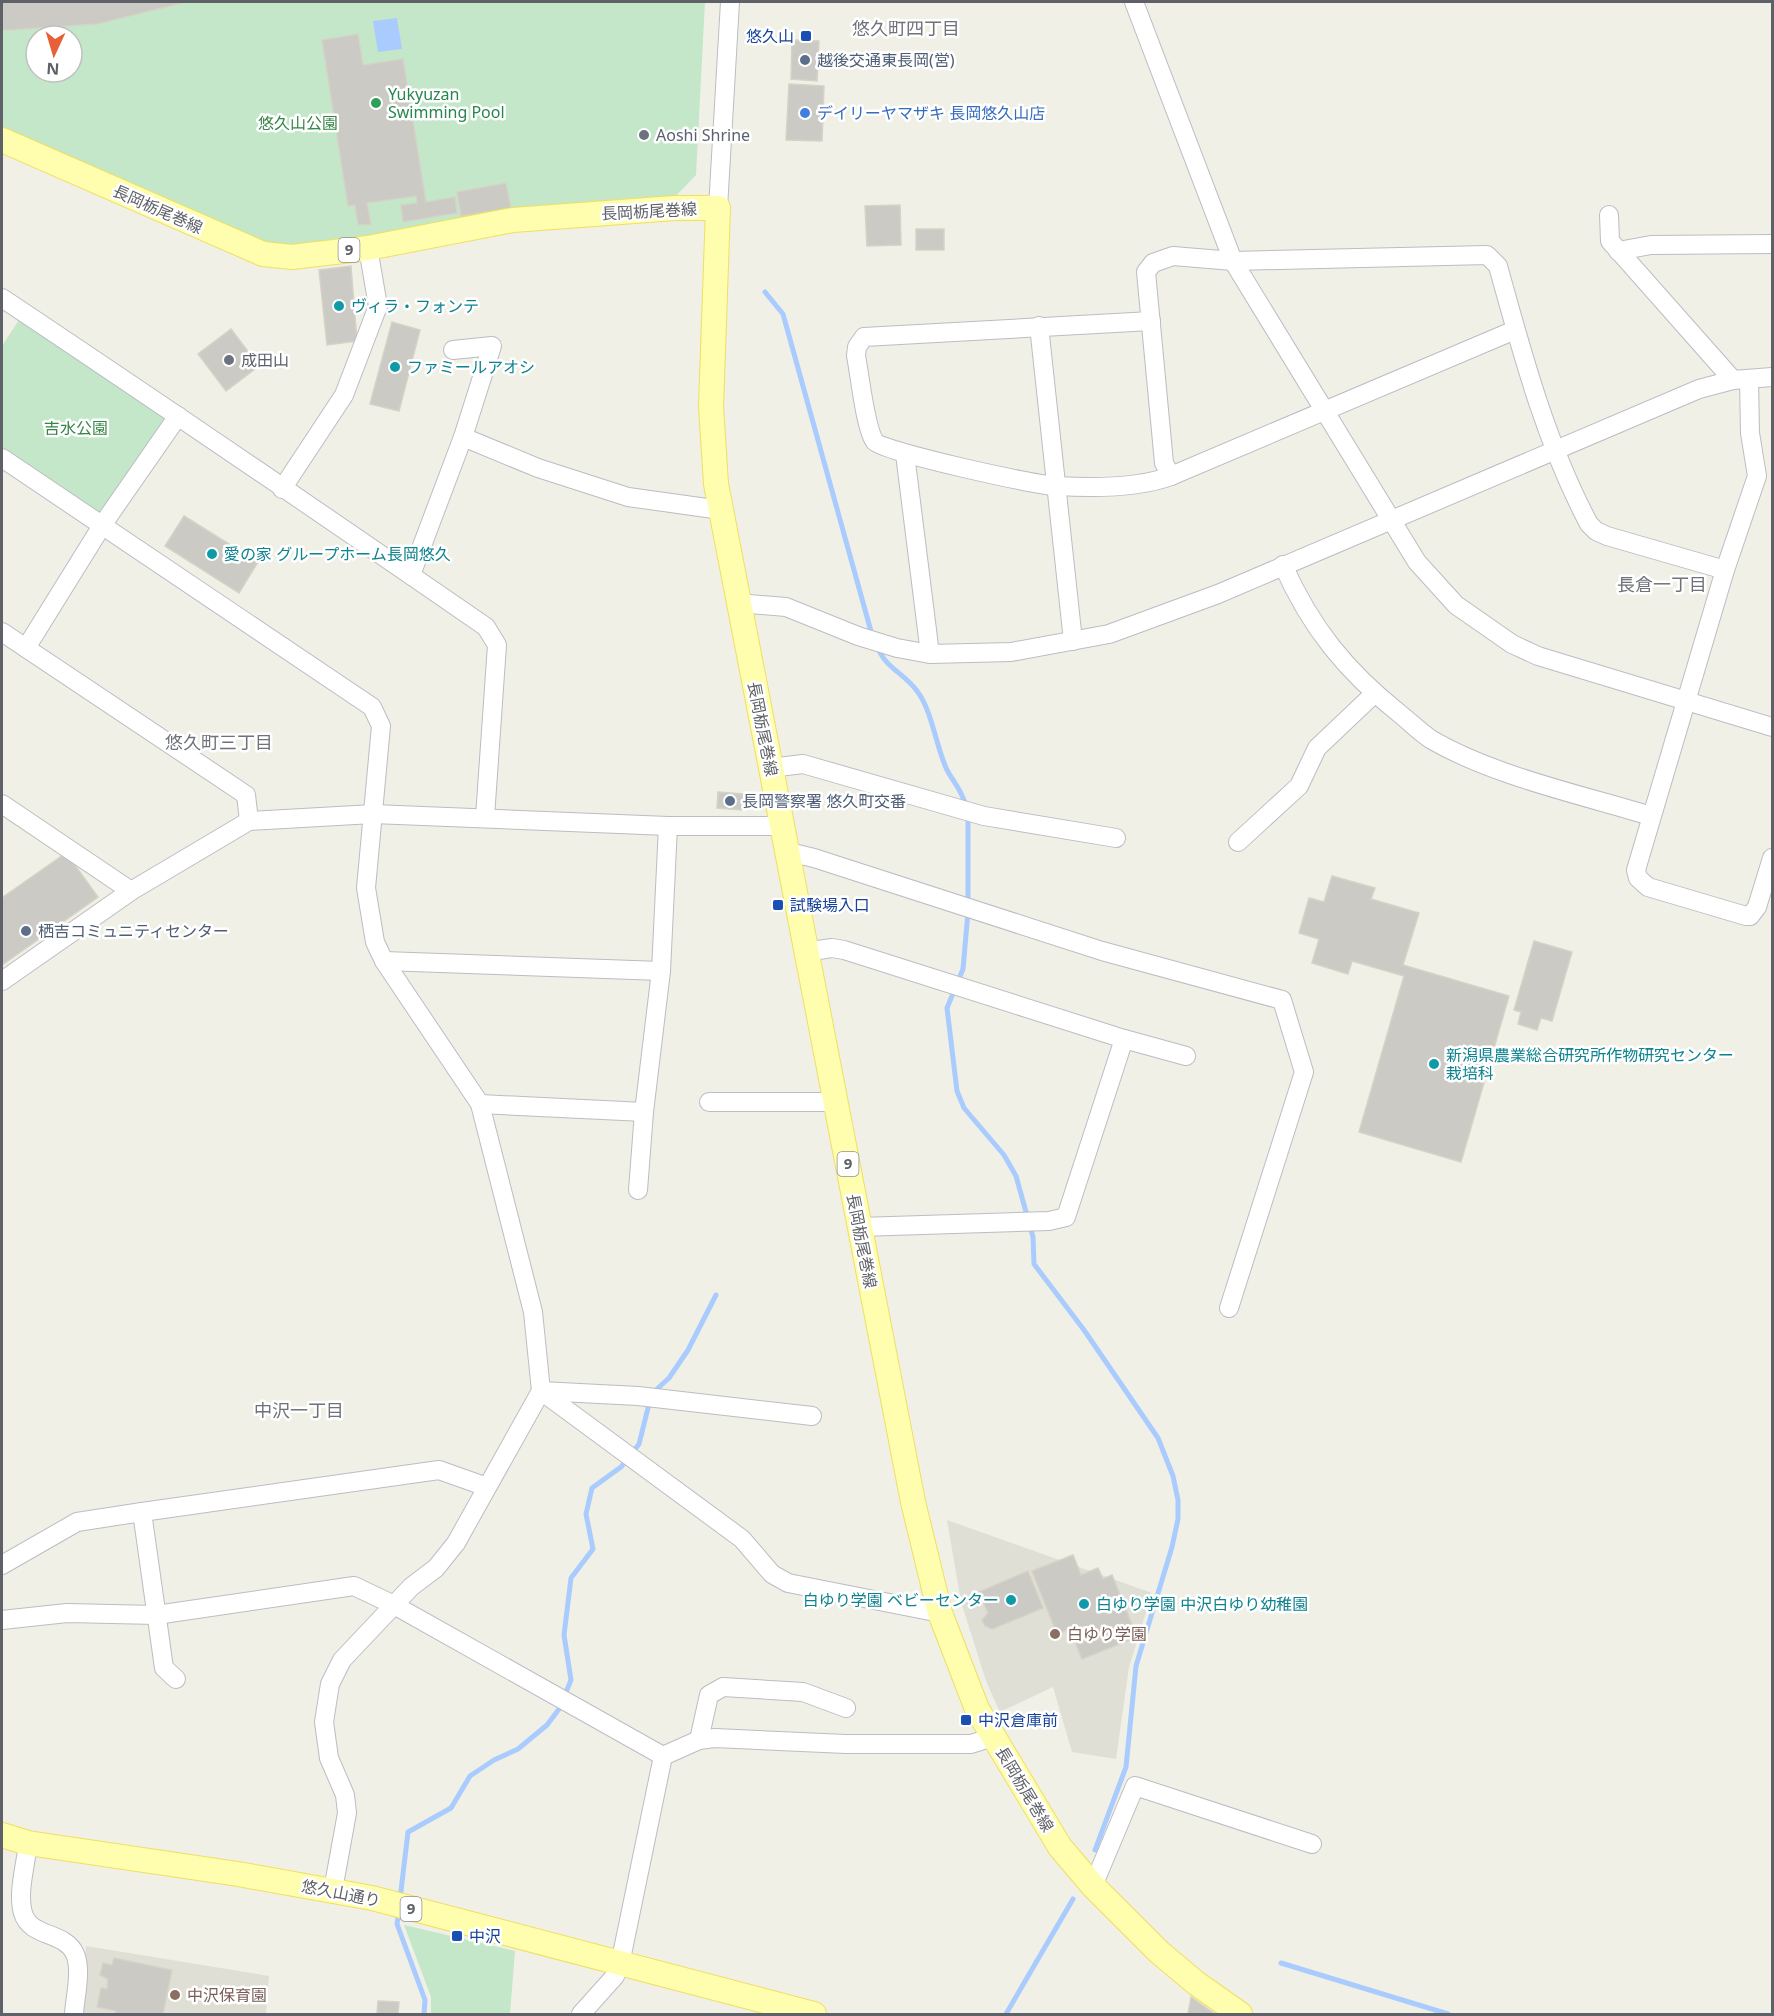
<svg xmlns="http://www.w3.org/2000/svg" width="1774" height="2016" viewBox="0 0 1774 2016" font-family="'Noto Sans','Noto Sans JP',sans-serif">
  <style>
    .education { fill: #e0dfd5 }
    .green { fill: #c4e7ca; fill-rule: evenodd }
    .water { fill: #a9cbfe }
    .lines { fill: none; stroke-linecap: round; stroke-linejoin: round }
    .stream { stroke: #a9cbfe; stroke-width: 5 }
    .building { fill: #cccac4; stroke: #d5d3c5; stroke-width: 1.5 }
    .minor-casing { stroke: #bbbdc2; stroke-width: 20 }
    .major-casing { stroke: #f0df60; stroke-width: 26 }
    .minor { stroke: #fff; stroke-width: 18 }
    .major { stroke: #fefeae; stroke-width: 24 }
    .transit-dot { fill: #1a4fb4; stroke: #fff; stroke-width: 2 }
    .service-dot { fill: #5c6f8a; stroke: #fff; stroke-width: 2 }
    .leisure-dot { fill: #2e9e5b; stroke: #fff; stroke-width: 2 }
    .shop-dot { fill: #3f7fe0; stroke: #fff; stroke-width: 2 }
    .worship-dot { fill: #6b7280; stroke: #fff; stroke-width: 2 }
    .culture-dot { fill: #0f9aa8; stroke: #fff; stroke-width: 2 }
    .education-dot { fill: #8d6e63; stroke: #fff; stroke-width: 2 }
    .labels { text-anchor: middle; stroke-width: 5; stroke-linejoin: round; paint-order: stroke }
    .shield { fill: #fff; stroke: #8e9095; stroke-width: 1.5 }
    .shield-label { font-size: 15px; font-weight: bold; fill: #5e6167 }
    .transit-label { font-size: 16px; fill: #164399; stroke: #fff; text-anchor: start }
    .service-label { font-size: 16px; fill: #4e5e75; stroke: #fff; text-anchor: start }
    .leisure-label { font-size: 16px; fill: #27864d; stroke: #fff; text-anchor: start }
    .shop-label { font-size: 16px; fill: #366cbe; stroke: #fff; text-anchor: start }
    .park-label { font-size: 16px; fill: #378647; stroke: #fff }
    .worship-label { font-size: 16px; fill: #5b616d; stroke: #fff; text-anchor: start }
    .street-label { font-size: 16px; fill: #5e6167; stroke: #fff }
    .culture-label { font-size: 16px; fill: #0d838f; stroke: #fff; text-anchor: start }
    .education-label { font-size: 16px; fill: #785e54; stroke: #fff; text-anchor: start }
    .neighbourhood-label { font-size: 18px; fill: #6f7379; stroke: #fff }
  </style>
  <rect width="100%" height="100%" fill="#f0f0e7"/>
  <!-- education -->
  <g class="education">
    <path d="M 947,1520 L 1152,1593 L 1129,1667 L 1116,1759 L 1072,1752 L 1053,1687 L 1000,1712 L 986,1681 L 961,1602 Z"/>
    <path d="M 86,1946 L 269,1976 L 266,2014 L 82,2014 Z"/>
  </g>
  <!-- green -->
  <g class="green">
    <path d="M 2,2 L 705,2 L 696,175 L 669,203 L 331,244 L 295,247 L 258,240 L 2,126 ZM 36,36 L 72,36 L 72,72 L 36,72 Z"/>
    <path d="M 19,320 L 166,417 L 101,514 L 2,448 L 2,346 Z"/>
    <path d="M 404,1925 L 515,1951 L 510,2014 L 431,2014 L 431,1997 Z"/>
  </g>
  <!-- water -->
  <path class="water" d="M 397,18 L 402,49 L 378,52 L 373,21 Z"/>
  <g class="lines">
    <!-- stream -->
    <g class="stream">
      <path d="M 765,292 L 783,314 L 872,635"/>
      <path d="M 877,646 C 885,668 904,673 917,691 C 932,710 936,747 947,770 C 954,783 963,792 966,807"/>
      <path d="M 968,816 L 968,903"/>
      <path d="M 968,912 L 963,969 L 947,1008 L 957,1091 L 964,1108 L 1004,1155 L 1016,1176 L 1033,1237 L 1034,1264 L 1084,1330 L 1158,1438 L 1173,1476 L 1178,1500 L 1178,1519 L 1172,1547 L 1136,1666 L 1126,1767 L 1095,1850"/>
      <path d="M 400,1899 L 408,1832 L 451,1808 L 470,1776 L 494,1760 L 518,1749 L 547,1725 L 559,1709 L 571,1680 L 564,1635 L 571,1578 L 593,1549 L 586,1514 L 592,1488 L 621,1467 L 639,1444 L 648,1408 L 656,1390 L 669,1378 L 688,1350 L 716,1295"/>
      <path d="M 399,1911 L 397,1924 L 425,2000 L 424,2014"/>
      <path d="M 1281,1963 L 1448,2014"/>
      <path d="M 1006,2014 L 1073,1899"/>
    </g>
  </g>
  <!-- building -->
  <g class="building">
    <path d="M 2,2 L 186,2 L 97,24 L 9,30 L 2,30 Z"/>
    <path d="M 358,34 L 363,65 L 403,59 L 426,202 L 455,197 L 457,213 L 403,222 L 401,205 L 417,203 L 416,196 L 367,203 L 371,224 L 358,225 L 355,205 L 348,206 L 322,40 Z"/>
    <path d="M 792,40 L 819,41 L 817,81 L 791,79 Z"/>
    <path d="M 789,84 L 824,86 L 822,141 L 786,140 Z"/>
    <path d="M 506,183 L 511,208 L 461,216 L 457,192 Z"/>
    <path d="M 900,205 L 901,245 L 867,246 L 865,206 Z"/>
    <rect x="916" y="229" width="28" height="21"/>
    <path d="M 351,266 L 357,341 L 327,345 L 319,270 Z"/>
    <path d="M 392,322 L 420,330 L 399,411 L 370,404 Z"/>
    <path d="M 231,329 L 259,366 L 226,391 L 198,354 Z"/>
    <path d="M 184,516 L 258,562 L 239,593 L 165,546 Z"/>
    <path d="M 718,792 L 743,794 L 742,810 L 717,808 Z"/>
    <path d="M 66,853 L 98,897 L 2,965 L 2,895 L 3,897 Z"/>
    <path d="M 1332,876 L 1375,888 L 1371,899 L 1419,913 L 1403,965 L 1509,996 L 1461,1162 L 1359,1132 L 1404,976 L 1352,961 L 1348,974 L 1312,963 L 1319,939 L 1299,933 L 1309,898 L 1324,902 Z"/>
    <path d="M 1534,941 L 1572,952 L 1552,1021 L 1541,1018 L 1537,1030 L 1518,1024 L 1521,1012 L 1514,1010 Z"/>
    <path d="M 1073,1555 L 1081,1575 L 1098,1568 L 1103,1579 L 1112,1575 L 1137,1637 L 1082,1659 L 1070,1629 L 1057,1634 L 1032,1571 Z"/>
    <path d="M 1028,1571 L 1043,1608 L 992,1629 L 985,1626 L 982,1620 L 988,1613 L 979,1592 Z"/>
    <path d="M 114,1958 L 172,1970 L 163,2014 L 115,2014 L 116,2011 L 97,2007 L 101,1988 L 107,1989 L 108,1979 L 100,1975 L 103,1963 L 112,1965 Z"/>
    <path d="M 1191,1997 L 1215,2014 L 1188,2014 Z"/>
    <path d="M 378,2001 L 399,2002 L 398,2014 L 377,2014 Z"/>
  </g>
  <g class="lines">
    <!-- minor casing -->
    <g class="minor-casing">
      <g id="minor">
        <path d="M 1134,2 L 1233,261 L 1417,562 L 1456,605 L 1512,644 L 1538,656 L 1772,727"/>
        <path d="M 718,208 L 730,2"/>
        <path d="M 1609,215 L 1610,241 L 1733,380"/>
        <path d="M 1618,251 L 1651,245 L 1772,244"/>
        <path d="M 2,298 C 164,406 325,516 486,627 L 497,645 L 485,817"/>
        <path d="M 1151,321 L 864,337 L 857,347 L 856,356 C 860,375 865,428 875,442 C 881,451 1038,486 1057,486 C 1091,488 1139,488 1171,476 L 1515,330"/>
        <path d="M 1039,326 L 1073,641"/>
        <path d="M 453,350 L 492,346 L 463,437"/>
        <path d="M 1749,379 L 1750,433 L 1757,476 L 1725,570 L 1636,870 L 1638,878 L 1648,887 L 1746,916 L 1750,916 L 1757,907 L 1772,858"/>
        <path d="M 905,454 L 930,654"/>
        <path d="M 2,458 L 372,707 L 381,726 L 366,888 L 375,942 L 384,961 L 480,1104 L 533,1312 L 541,1391 L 742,1539 L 772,1574 L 788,1583 L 940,1613"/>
        <path d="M 1171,476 L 1164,463 L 1146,272 L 1153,263 L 1173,256 L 1233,261 L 1487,255 L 1498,266 C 1522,353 1546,443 1589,524 L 1596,531 L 1607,536 L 1725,570"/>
        <path d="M 282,489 L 344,395 L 378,306 L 368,248"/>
        <path d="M 1283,565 C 1311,628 1346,671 1400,714 C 1410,722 1421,733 1432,740 C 1494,776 1582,795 1651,816"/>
        <path d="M 411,575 L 463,437 L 538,468 L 628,497 L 721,510"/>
        <path d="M 738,603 L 786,607 L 858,636 L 897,648 L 930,654 L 1011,652 L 1109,634 L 1218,594 L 1699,389 L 1733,380 L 1772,377"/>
        <path d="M 2,632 L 246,795 L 249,821"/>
        <path d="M 26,648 L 103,524 L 178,416"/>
        <path d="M 770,768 L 803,764 L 984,816 L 1116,838"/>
        <path d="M 2,804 L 131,891"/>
        <path d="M 1238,842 L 1299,786 L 1317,748 L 1375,693"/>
        <path d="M 785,851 L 814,858 L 1102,951 L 1282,1000 L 1304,1072 L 1229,1308"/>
        <path d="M 805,952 L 832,948 L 844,950 L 1124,1039 L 1186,1056"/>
        <path d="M 384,961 L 661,971"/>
        <path d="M 2,981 L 131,891 L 249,821 L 373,814 L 668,826 L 782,826"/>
        <path d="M 709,1102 L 835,1102"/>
        <path d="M 480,1104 L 644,1112 L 661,971 L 668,826"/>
        <path d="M 638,1190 L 644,1112"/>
        <path d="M 859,1227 L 1049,1221 L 1066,1217 L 1124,1039"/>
        <path d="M 142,1512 L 164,1668 L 176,1679"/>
        <path d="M 2,1565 L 77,1522 L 142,1512 L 439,1470 L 487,1487"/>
        <path d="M 2,1620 L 67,1613 L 156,1615 L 354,1586 L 394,1605 L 663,1756"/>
        <path d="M 699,1740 L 709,1695 L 723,1687 L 803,1692 L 846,1708"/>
        <path d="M 663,1756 L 699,1740 L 715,1738 L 846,1744 L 971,1744 L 993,1737"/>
        <path d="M 28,1843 C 26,1864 17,1893 23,1913 C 30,1938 65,1931 75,1954 C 82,1970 75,1997 74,2014"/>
        <path d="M 1093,1886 L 1135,1786 L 1312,1844"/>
        <path d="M 333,1890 L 347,1813 L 345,1795 L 329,1758 L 324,1722 L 330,1684 L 342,1660 L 411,1587 L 436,1568 L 456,1543 L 541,1391 L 638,1396 L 812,1416"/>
        <path d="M 581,2014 L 615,1976 L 620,1964 L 663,1756"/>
      </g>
    </g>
    <!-- major casing -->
    <g class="major-casing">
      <g id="major">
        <path d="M 2,140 L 263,254 L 292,257 L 368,248 L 513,220 L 675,208 L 718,208 L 711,407 L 716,484 L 913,1502 L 940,1613 L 977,1709 L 1060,1847 L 1093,1886 L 1159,1952 L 1196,1983 L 1240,2014"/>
        <path d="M 2,1835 L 28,1843 L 238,1874 L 372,1898 L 814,2014"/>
      </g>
    </g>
    <!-- minor -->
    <use href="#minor" class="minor"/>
    <!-- major -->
    <use href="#major" class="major"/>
  </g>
  <!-- markers -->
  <g class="transit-dot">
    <rect x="800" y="30" width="12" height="12" rx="3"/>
    <rect x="772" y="899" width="12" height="12" rx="3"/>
    <rect x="960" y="1714" width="12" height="12" rx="3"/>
    <rect x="451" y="1930" width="12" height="12" rx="3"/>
  </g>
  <g class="service-dot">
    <circle cx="805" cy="60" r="6"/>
    <circle cx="730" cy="801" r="6"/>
    <circle cx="26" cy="931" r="6"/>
  </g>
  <circle class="leisure-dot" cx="376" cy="103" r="6"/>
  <circle class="shop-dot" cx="805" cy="113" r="6"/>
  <g class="worship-dot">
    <circle cx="644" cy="135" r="6"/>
    <circle cx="229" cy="360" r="6"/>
  </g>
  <g class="culture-dot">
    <circle cx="339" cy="306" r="6"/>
    <circle cx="395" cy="367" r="6"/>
    <circle cx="212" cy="554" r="6"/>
    <circle cx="1434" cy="1064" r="6"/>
    <circle cx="1011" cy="1600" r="6"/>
    <circle cx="1084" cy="1604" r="6"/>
  </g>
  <g class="education-dot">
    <circle cx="1055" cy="1634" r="6"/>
    <circle cx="175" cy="1995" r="6"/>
  </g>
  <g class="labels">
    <!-- shield labels -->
    <g class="shield">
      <rect x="338.5" y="238" width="21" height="24" rx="4.5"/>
      <rect x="837.5" y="1152" width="21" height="24" rx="4.5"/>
      <rect x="400.5" y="1897" width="21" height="24" rx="4.5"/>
    </g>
    <g class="shield-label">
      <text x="349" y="255">9</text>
      <text x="848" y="1169">9</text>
      <text x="411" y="1914">9</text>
    </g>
    <!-- transit labels -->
    <g class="transit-label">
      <text x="794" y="42" text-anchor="end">悠久山</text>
      <text x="790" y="911">試験場入口</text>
      <text x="978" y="1726">中沢倉庫前</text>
      <text x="469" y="1942">中沢</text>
    </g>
    <!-- service labels -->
    <g class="service-label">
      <text x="817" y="66">越後交通東長岡(営)</text>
      <text x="742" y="807">長岡警察署 悠久町交番</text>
      <text x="38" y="937">栖吉コミュニティセンター</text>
    </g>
    <!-- leisure labels -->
    <g class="leisure-label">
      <text x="388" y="100">Yukyuzan<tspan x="388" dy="18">Swimming Pool</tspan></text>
    </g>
    <!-- shop labels -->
    <g class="shop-label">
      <text x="817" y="119">デイリーヤマザキ 長岡悠久山店</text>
    </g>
    <!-- park labels -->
    <g class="park-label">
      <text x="298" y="129">悠久山公園</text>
      <text x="76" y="434">吉水公園</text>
    </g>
    <!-- worship labels -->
    <g class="worship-label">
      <text x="656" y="141">Aoshi Shrine</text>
      <text x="241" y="366">成田山</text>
    </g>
    <!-- street labels -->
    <g class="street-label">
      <text transform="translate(158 209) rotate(24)" y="6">長岡栃尾巻線</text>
      <text transform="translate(649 211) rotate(-3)" y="6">長岡栃尾巻線</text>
      <text transform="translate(763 729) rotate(79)" y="6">長岡栃尾巻線</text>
      <text transform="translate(862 1241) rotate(79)" y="6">長岡栃尾巻線</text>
      <text transform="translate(1025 1789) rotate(59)" y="6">長岡栃尾巻線</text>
      <text transform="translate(341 1893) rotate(11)" y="6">悠久山通り</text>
    </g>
    <!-- culture labels -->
    <g class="culture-label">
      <text x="351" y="312">ヴィラ・フォンテ</text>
      <text x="407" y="373">ファミールアオシ</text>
      <text x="224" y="560">愛の家 グループホーム長岡悠久</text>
      <text x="1446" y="1061">新潟県農業総合研究所作物研究センター<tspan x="1446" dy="18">栽培科</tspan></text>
      <text x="999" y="1606" text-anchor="end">白ゆり学園 ベビーセンター</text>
      <text x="1096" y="1610">白ゆり学園 中沢白ゆり幼稚園</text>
    </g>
    <!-- education labels -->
    <g class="education-label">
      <text x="1067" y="1640">白ゆり学園</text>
      <text x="187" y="2001">中沢保育園</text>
    </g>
    <!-- neighbourhood labels -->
    <g class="neighbourhood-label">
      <text x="906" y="35">悠久町四丁目</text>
      <text x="1662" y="591">長倉一丁目</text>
      <text x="219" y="749">悠久町三丁目</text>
      <text x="299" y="1417">中沢一丁目</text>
    </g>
  </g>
  <!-- border -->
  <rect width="1774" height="2016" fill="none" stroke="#5e6167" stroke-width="6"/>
  <!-- north arrow -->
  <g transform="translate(54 54) rotate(184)"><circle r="28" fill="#ffffff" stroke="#bfc0c2" stroke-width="1.5"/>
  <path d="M0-4.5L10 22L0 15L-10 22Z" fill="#e86036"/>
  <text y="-9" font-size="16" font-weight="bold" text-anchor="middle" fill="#5e6167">N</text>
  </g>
</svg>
